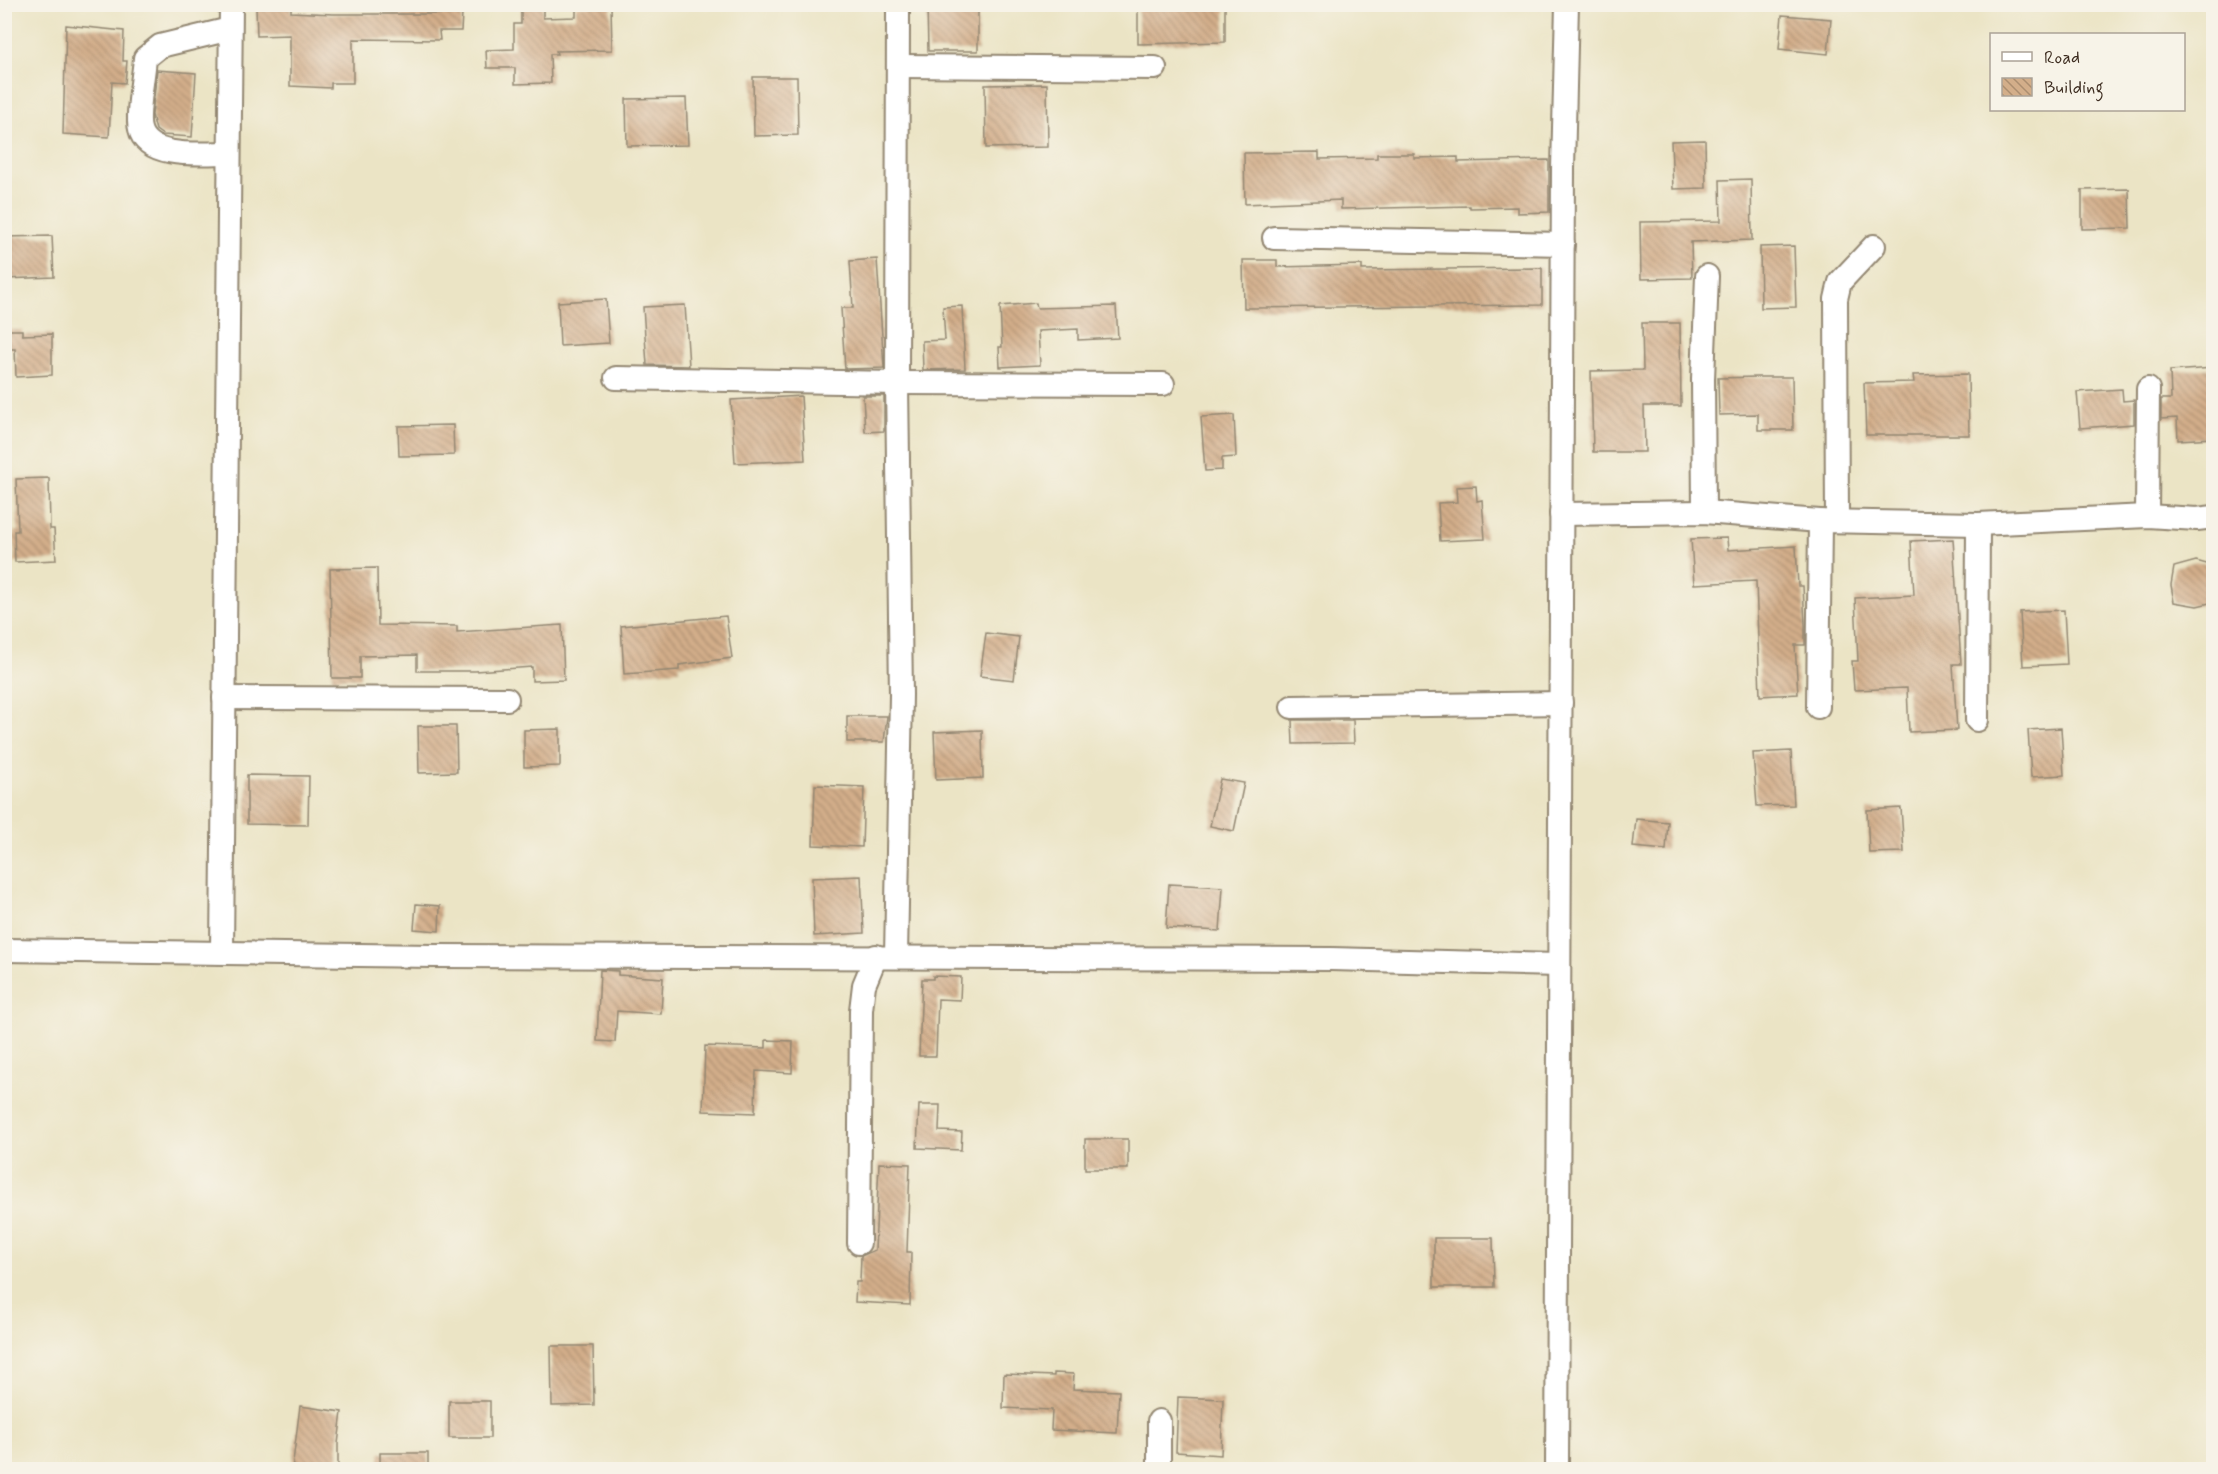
<svg xmlns="http://www.w3.org/2000/svg" width="2218" height="1474" viewBox="0 0 2218 1474" font-family="Mynerve,sans-serif">
  <style>
    .building { fill: url(#building-back-hatch) }
    .lines { fill: none; stroke-linecap: round; stroke-linejoin: round }
    .minor-casing { stroke: #938772; stroke-width: 26 }
    .minor { stroke: #fff; stroke-width: 22 }
  </style>
  <defs>
    <pattern id="building-back-hatch" width="6" height="6" patternUnits="userSpaceOnUse" patternTransform="scale(1.5)"><rect width="6" height="6" fill="#d3ae8a"/><path d="M-1 5l2 2M0 0l6 6M5-1l2 2" fill="none" stroke="#ac8e70"/></pattern>
  </defs>
  <rect width="100%" height="100%" fill="#f7f3e8"/>
  <filter id="ink" filterUnits="userSpaceOnUse"><feTurbulence type="fractalNoise" baseFrequency=".0167" numOctaves="2"/><feDisplacementMap in="SourceGraphic" scale="12" xChannelSelector="R" yChannelSelector="G"/><feConvolveMatrix kernelMatrix="1 2 1 2 8 2 1 2 1" color-interpolation-filters="sRGB"/></filter>
  <filter id="wash" filterUnits="userSpaceOnUse"><feTurbulence type="fractalNoise" baseFrequency=".008" numOctaves="4" result="noise"/><feDisplacementMap in="SourceGraphic" scale="24" xChannelSelector="R" yChannelSelector="G"/><feGaussianBlur stdDeviation="1.35" result="paint"/><feColorMatrix in="noise" values="0 0 0 0 0 0 0 0 0 0 0 0 0 0 0 0 0 1.4 0 .05"/><feComposite in="paint" operator="in"/></filter>
  <g filter="url(#wash)">
    <rect width="100%" height="100%" fill="#ebe4c5"/>
    <g id="blocks">
      <!-- building -->
      <g class="building">
        <path d="M 521,4 L 543,4 L 543,18 L 576,17 L 576,6 L 611,5 L 612,50 L 556,51 L 557,54 L 550,54 L 551,83 L 515,84 L 515,68 L 487,68 L 486,50 L 514,49 L 514,24 L 521,24 Z"/>
        <path d="M 927,4 L 978,4 L 978,51 L 928,51 Z"/>
        <path d="M 1138,4 L 1225,4 L 1225,42 L 1138,44 Z"/>
        <path d="M 291,6 L 291,12 L 333,14 L 462,14 L 461,31 L 439,31 L 440,40 L 353,39 L 353,83 L 331,83 L 331,88 L 290,86 L 290,35 L 257,36 L 256,7 Z"/>
        <path d="M 1782,15 L 1831,19 L 1828,54 L 1779,49 Z"/>
        <path d="M 66,25 L 124,31 L 123,61 L 127,61 L 125,83 L 112,82 L 109,137 L 63,134 Z"/>
        <path d="M 157,70 L 196,73 L 192,137 L 163,135 L 156,130 L 152,115 Z"/>
        <path d="M 753,77 L 797,77 L 798,135 L 754,136 Z"/>
        <path d="M 1047,84 L 1048,147 L 986,148 L 985,85 Z"/>
        <path d="M 686,98 L 688,145 L 627,146 L 626,99 Z"/>
        <path d="M 1705,140 L 1706,188 L 1673,189 L 1671,141 Z"/>
        <path d="M 1319,152 L 1319,159 L 1377,158 L 1377,154 L 1414,154 L 1414,158 L 1458,157 L 1458,162 L 1549,160 L 1549,212 L 1517,213 L 1517,207 L 1470,208 L 1470,206 L 1341,209 L 1341,200 L 1245,204 L 1244,153 Z"/>
        <path d="M 1751,179 L 1752,240 L 1691,242 L 1692,278 L 1641,279 L 1640,222 L 1721,221 L 1720,180 Z"/>
        <path d="M 2129,189 L 2130,228 L 2082,229 L 2082,190 Z"/>
        <path d="M 52,236 L 54,277 L 5,279 L 4,237 Z"/>
        <path d="M 1794,246 L 1796,307 L 1761,308 L 1760,247 Z"/>
        <path d="M 877,259 L 884,368 L 845,369 L 841,308 L 853,308 L 850,261 Z"/>
        <path d="M 1243,260 L 1277,260 L 1277,267 L 1362,265 L 1362,270 L 1542,268 L 1542,305 L 1244,308 Z"/>
        <path d="M 606,299 L 609,343 L 560,346 L 558,302 Z"/>
        <path d="M 1036,303 L 1037,308 L 1116,306 L 1118,338 L 1078,340 L 1078,329 L 1038,331 L 1040,365 L 1000,367 L 999,347 L 1002,347 L 1000,306 Z"/>
        <path d="M 685,305 L 689,366 L 647,365 L 643,307 Z"/>
        <path d="M 962,306 L 965,369 L 923,370 L 922,341 L 945,340 L 943,307 Z"/>
        <path d="M 1642,323 L 1680,323 L 1681,406 L 1644,406 L 1645,452 L 1593,452 L 1591,371 L 1643,370 Z"/>
        <path d="M 4,330 L 22,330 L 22,335 L 52,334 L 52,375 L 16,377 L 15,349 L 4,349 Z"/>
        <path d="M 2214,368 L 2214,438 L 2178,440 L 2177,418 L 2161,419 L 2161,399 L 2171,399 L 2170,371 Z"/>
        <path d="M 1968,374 L 1969,435 L 1866,435 L 1864,383 L 1914,382 L 1913,375 Z"/>
        <path d="M 1757,377 L 1792,377 L 1793,430 L 1758,430 L 1758,414 L 1719,415 L 1718,378 Z"/>
        <path d="M 2122,389 L 2123,401 L 2134,400 L 2134,424 L 2080,428 L 2077,392 Z"/>
        <path d="M 801,396 L 805,460 L 735,463 L 731,400 Z"/>
        <path d="M 863,396 L 884,396 L 884,431 L 865,432 Z"/>
        <path d="M 1234,415 L 1236,457 L 1222,458 L 1222,470 L 1205,471 L 1201,417 Z"/>
        <path d="M 453,425 L 454,455 L 399,456 L 398,426 Z"/>
        <path d="M 49,478 L 50,529 L 54,529 L 56,560 L 15,562 L 14,531 L 18,531 L 16,479 Z"/>
        <path d="M 1476,486 L 1477,501 L 1482,500 L 1485,539 L 1440,541 L 1438,503 L 1457,502 L 1456,487 Z"/>
        <path d="M 1727,538 L 1728,550 L 1796,546 L 1798,586 L 1803,586 L 1805,625 L 1805,645 L 1795,645 L 1798,694 L 1760,696 L 1756,581 L 1694,584 L 1691,539 Z"/>
        <path d="M 1953,539 L 1961,664 L 1953,664 L 1957,730 L 1909,732 L 1907,688 L 1854,690 L 1852,661 L 1858,661 L 1855,598 L 1914,595 L 1911,541 Z"/>
        <path d="M 2196,561 L 2214,566 L 2214,602 L 2197,606 L 2174,602 L 2171,585 L 2174,567 Z"/>
        <path d="M 377,568 L 378,625 L 457,626 L 457,632 L 562,625 L 564,680 L 532,681 L 532,667 L 475,671 L 417,671 L 417,655 L 360,656 L 360,678 L 332,678 L 330,569 Z"/>
        <path d="M 2064,610 L 2067,664 L 2023,666 L 2020,612 Z"/>
        <path d="M 726,616 L 732,658 L 679,665 L 679,670 L 624,674 L 621,626 Z"/>
        <path d="M 986,633 L 1019,637 L 1014,680 L 980,676 Z"/>
        <path d="M 847,716 L 887,716 L 884,742 L 847,742 Z"/>
        <path d="M 1292,720 L 1353,720 L 1354,743 L 1293,744 Z"/>
        <path d="M 418,726 L 456,726 L 457,772 L 419,773 Z"/>
        <path d="M 2061,728 L 2064,775 L 2031,777 L 2028,730 Z"/>
        <path d="M 560,729 L 560,766 L 524,767 L 524,730 Z"/>
        <path d="M 982,730 L 983,778 L 936,780 L 934,732 Z"/>
        <path d="M 1791,751 L 1794,805 L 1757,806 L 1753,753 Z"/>
        <path d="M 247,775 L 309,776 L 308,825 L 247,824 Z"/>
        <path d="M 1220,779 L 1244,783 L 1234,831 L 1210,826 Z"/>
        <path d="M 815,785 L 864,787 L 862,847 L 813,845 Z"/>
        <path d="M 1901,808 L 1904,852 L 1869,853 L 1867,810 Z"/>
        <path d="M 1636,819 L 1668,822 L 1666,850 L 1633,847 Z"/>
        <path d="M 861,876 L 864,933 L 814,936 L 812,878 Z"/>
        <path d="M 1169,884 L 1223,887 L 1220,931 L 1166,928 Z"/>
        <path d="M 416,904 L 440,906 L 439,931 L 414,929 Z"/>
        <path d="M 600,970 L 618,971 L 618,975 L 663,978 L 661,1014 L 617,1011 L 615,1042 L 597,1041 Z"/>
        <path d="M 933,976 L 961,977 L 960,1000 L 938,999 L 936,1056 L 919,1056 L 922,979 L 933,979 Z"/>
        <path d="M 766,1040 L 793,1041 L 792,1073 L 756,1071 L 755,1113 L 703,1111 L 705,1046 L 766,1048 Z"/>
        <path d="M 919,1105 L 940,1105 L 939,1131 L 962,1132 L 961,1150 L 917,1148 Z"/>
        <rect x="1085" y="1139" width="43" height="30"/>
        <path d="M 879,1163 L 910,1164 L 907,1252 L 911,1252 L 910,1305 L 855,1302 L 856,1282 L 860,1282 L 861,1256 L 875,1250 Z"/>
        <path d="M 1434,1238 L 1493,1238 L 1494,1287 L 1434,1287 Z"/>
        <path d="M 551,1346 L 593,1346 L 594,1405 L 552,1406 Z"/>
        <path d="M 1054,1373 L 1074,1374 L 1073,1389 L 1119,1391 L 1117,1433 L 1051,1430 L 1052,1410 L 1003,1408 L 1004,1374 L 1054,1376 Z"/>
        <path d="M 1178,1397 L 1223,1399 L 1221,1455 L 1176,1452 Z"/>
        <rect x="449" y="1401" width="41" height="37"/>
        <path d="M 300,1406 L 342,1412 L 338,1444 L 338,1470 L 292,1470 Z"/>
        <rect x="380" y="1453" width="48" height="17"/>
      </g>
    </g>
  </g>
  <g filter="url(#ink)">
    <use href="#blocks" fill-opacity="0" stroke="#938772" stroke-width="1.5"/>
    <g class="lines">
      <!-- minor casing -->
      <g class="minor-casing">
        <g id="minor">
          <path d="M 898,66 L 1155,68"/>
          <path d="M 229,153 C 205,153 147,160 140,129 C 136,115 144,74 145,58 L 160,46 L 230,29"/>
          <path d="M 1274,238 L 1563,244"/>
          <path d="M 616,378 L 897,383 L 1163,384"/>
          <path d="M 1704,512 L 1703,379 L 1707,276"/>
          <path d="M 1561,514 L 1704,512 L 1820,521 L 1978,524 L 2147,516 L 2197,519 L 2214,517"/>
          <path d="M 2147,516 L 2148,389"/>
          <path d="M 1837,521 L 1836,299 L 1840,282 L 1874,246"/>
          <path d="M 224,698 L 507,699"/>
          <path d="M 1292,707 L 1561,703"/>
          <path d="M 1818,707 L 1820,521"/>
          <path d="M 1977,720 L 1978,524"/>
          <path d="M 4,950 L 434,956 L 1331,959 L 1559,965"/>
          <path d="M 222,952 L 231,4"/>
          <path d="M 896,956 L 901,695 L 897,383 L 898,12"/>
          <path d="M 859,1243 L 861,1010 L 864,985 L 876,956"/>
          <path d="M 1159,1421 L 1159,1470"/>
          <path d="M 1557,1470 L 1563,169 L 1567,4"/>
        </g>
      </g>
      <!-- minor -->
      <use href="#minor" class="minor"/>
    </g>
  </g>
  <!-- margin -->
  <rect width="2218" height="1474" fill="none" stroke="#f7f3e8" stroke-width="24"/>
  <!-- legend -->
  <rect x="1990" y="33" width="195" height="78" fill="#f7f3e8" stroke="#aca397" stroke-width="1.5"/>
  <rect x="2002" y="52" width="30" height="9" fill="#ffffff" stroke="#aca397" stroke-width="1.5"/>
  <text x="2044" y="63" font-size="18" fill="#3b2a1e">Road</text>
  <rect x="2002" y="78" width="30" height="18" fill="url(#building-back-hatch)" stroke="#aca397" stroke-width="1.5"/>
  <text x="2044" y="93" font-size="18" fill="#3b2a1e">Building</text>
</svg>
